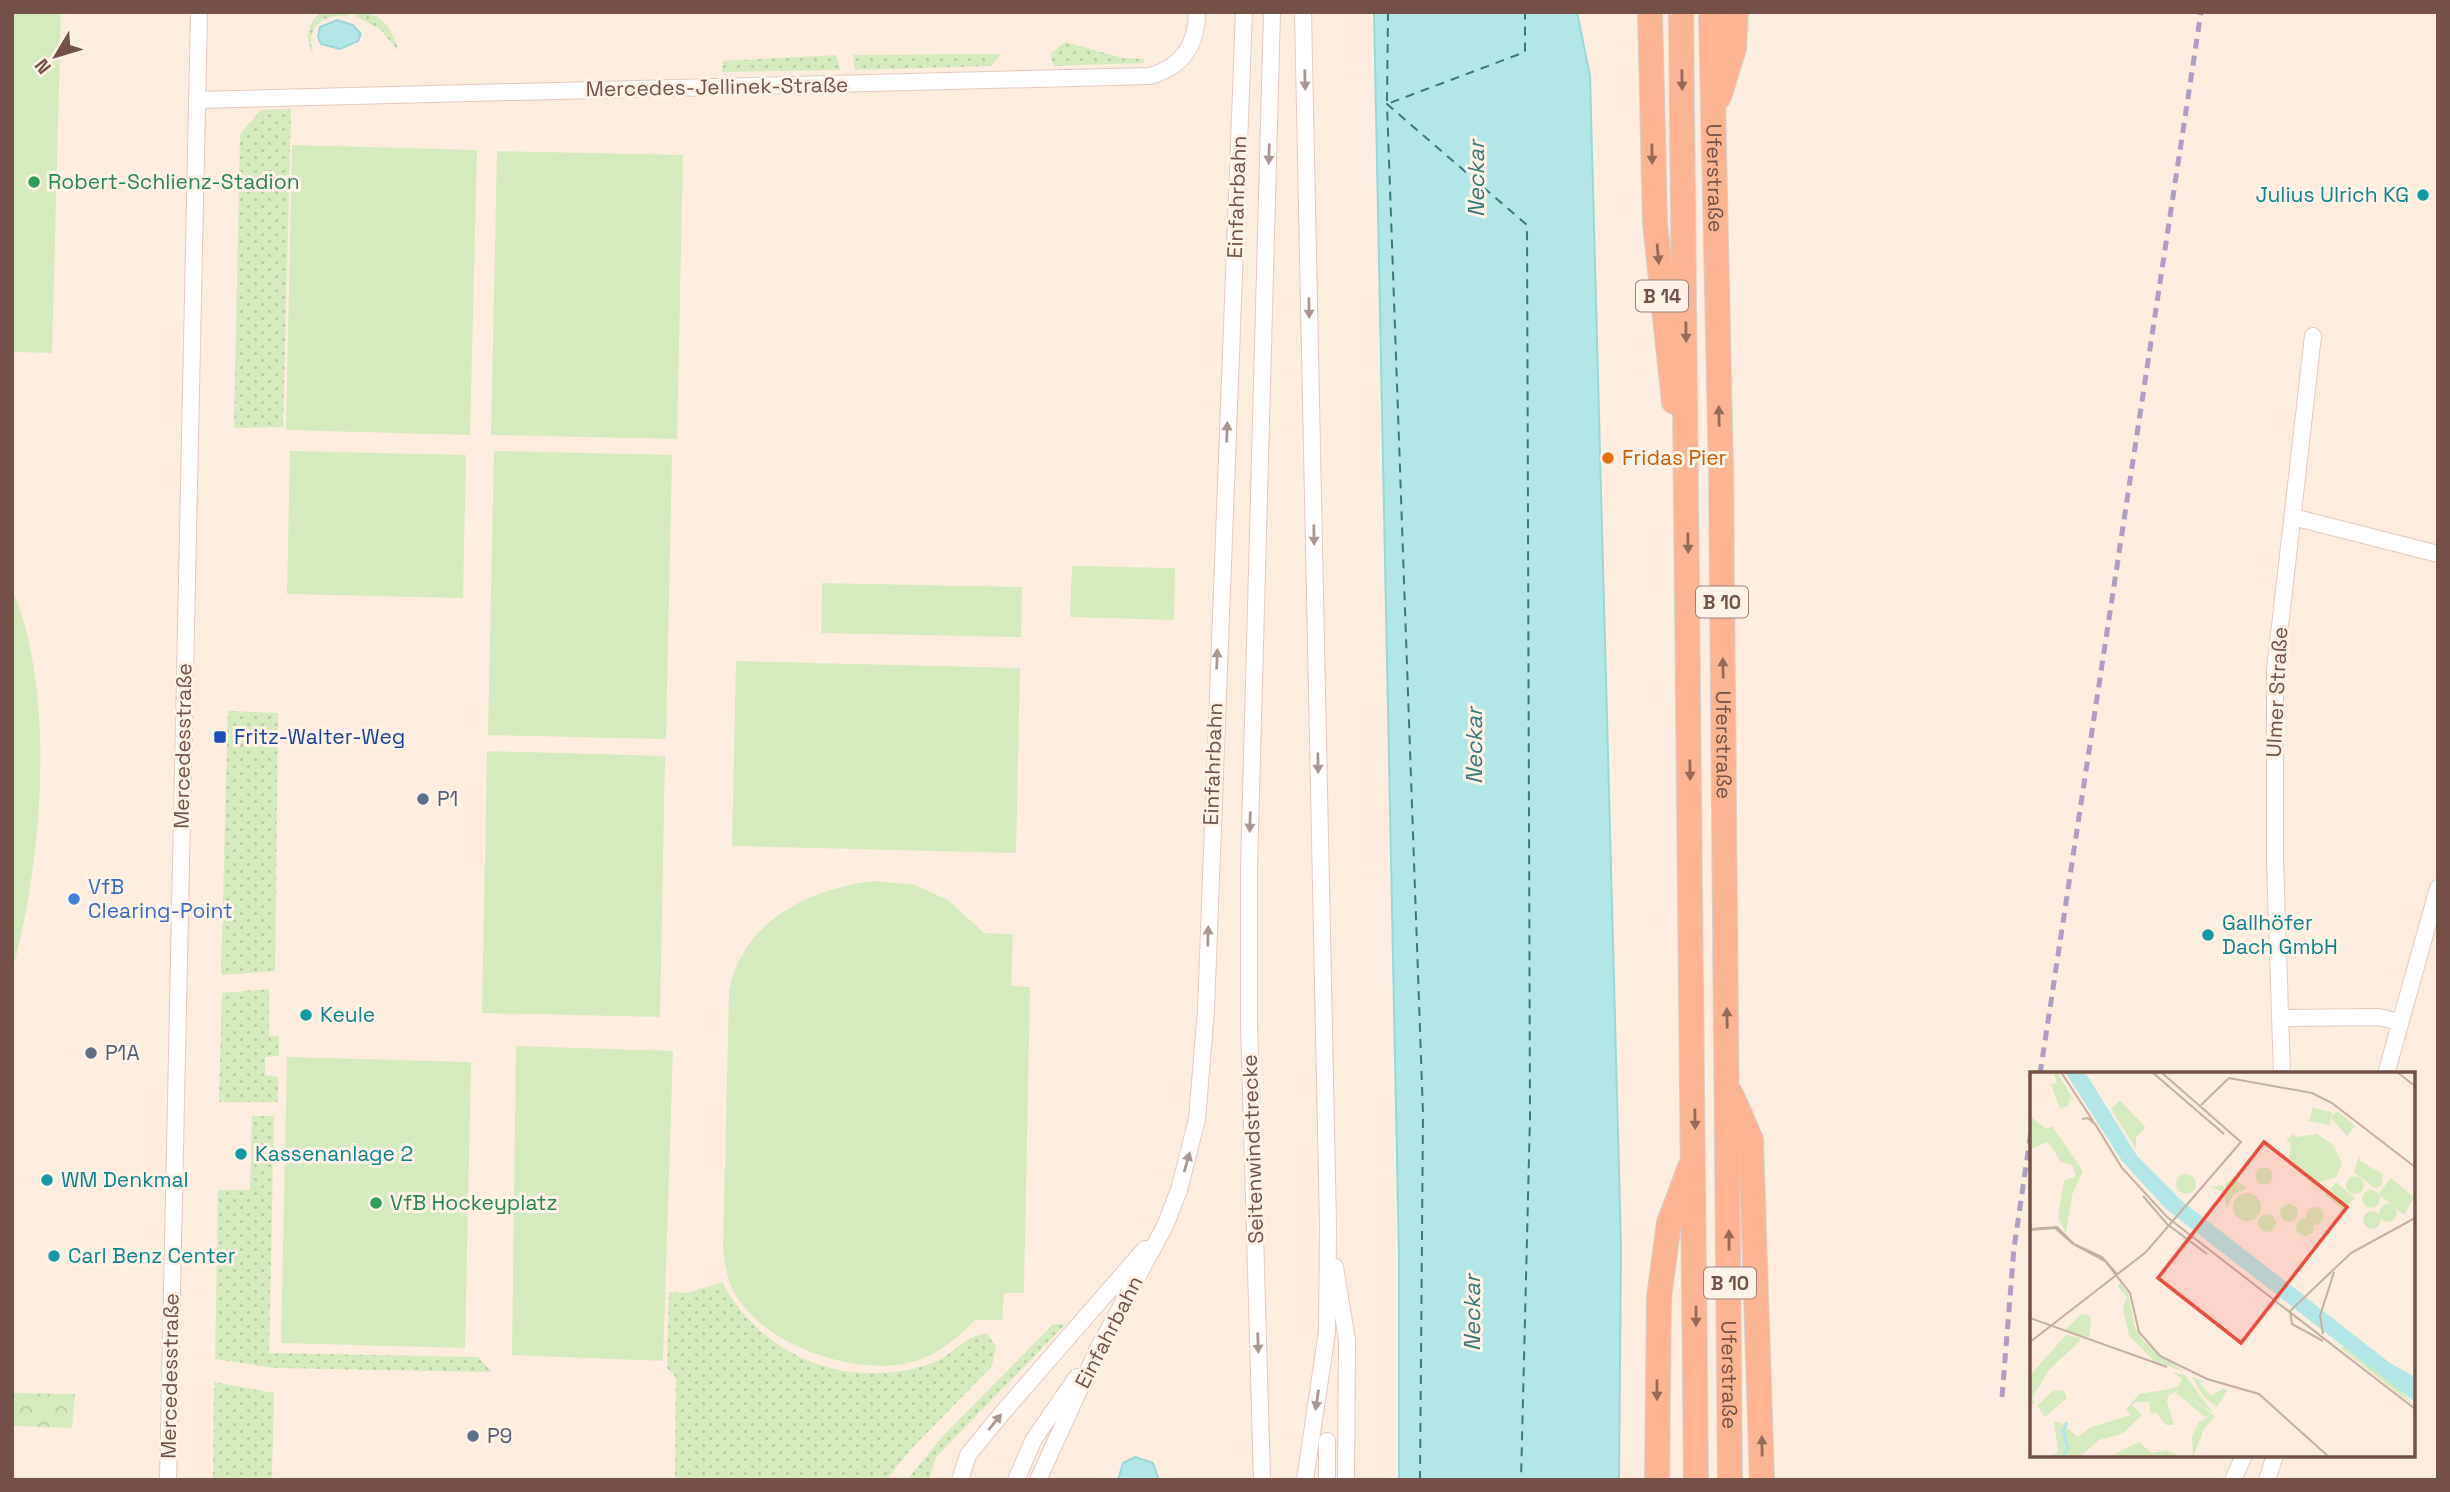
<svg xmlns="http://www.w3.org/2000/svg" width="2450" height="1492" viewBox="0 0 2450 1492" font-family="'Space Grotesk',sans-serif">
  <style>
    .grass { fill: url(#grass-dots) }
    .park { fill: url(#park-crowns) }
    .pitch { fill: #d6ebbd }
    .water { fill: #b3e7e7; stroke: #99d8d9; stroke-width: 2 }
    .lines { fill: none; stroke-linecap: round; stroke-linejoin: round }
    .ferry { stroke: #3a797b; stroke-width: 2; stroke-dasharray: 9 7; stroke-linecap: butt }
    .minor-casing { stroke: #e3cabe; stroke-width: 18 }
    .trunk-casing { stroke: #d8cecb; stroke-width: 26 }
    .minor { stroke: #fff; stroke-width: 16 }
    .trunk { stroke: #fdb493; stroke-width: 24 }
    .rail { stroke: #ae9ec6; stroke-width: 5; stroke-dasharray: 10 7; stroke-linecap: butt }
    .oneway { fill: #ac9690 }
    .oneway2 { fill: #966959 }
    .leisure-dot { fill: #2e9e5b; stroke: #fff2e6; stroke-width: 2.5 }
    .culture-dot { fill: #0f9aa8; stroke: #fff2e6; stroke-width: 2.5 }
    .food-dot { fill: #e8710a; stroke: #fff2e6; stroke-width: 2.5 }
    .transit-dot { fill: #1a4fb4; stroke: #fff2e6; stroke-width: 2.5 }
    .service-dot { fill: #5c6f8a; stroke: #fff2e6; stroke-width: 2.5 }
    .shop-dot { fill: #3f7fe0; stroke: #fff2e6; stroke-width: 2.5 }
    .labels { text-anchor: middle; stroke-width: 6; stroke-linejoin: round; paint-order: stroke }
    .shield { fill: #fff2e6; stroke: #9e8176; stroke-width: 2 }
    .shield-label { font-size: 19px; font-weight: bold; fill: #745046 }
    .street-label { font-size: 21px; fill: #745046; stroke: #fff2e6 }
    .leisure-label { font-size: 21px; fill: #27864d; stroke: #fff2e6; text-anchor: start }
    .culture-label { font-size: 21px; fill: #0d838f; stroke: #fff2e6; text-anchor: start }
    .food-label { font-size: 21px; fill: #c56008; stroke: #fff2e6; text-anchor: start }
    .transit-label { font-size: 21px; fill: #164399; stroke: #fff2e6; text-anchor: start }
    .service-label { font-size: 21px; fill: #4e5e75; stroke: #fff2e6; text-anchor: start }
    .shop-label { font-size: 21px; fill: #366cbe; stroke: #fff2e6; text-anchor: start }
    .water-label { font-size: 23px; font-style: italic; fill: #3a797b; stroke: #fff2e6 }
    .inset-river { fill: none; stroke: #b3e7e7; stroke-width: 3.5 }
    .inset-road { fill: none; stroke: #c6aea2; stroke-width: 2 }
    .view { fill: #ee4c3d; fill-opacity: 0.15; stroke: #ee4c3d; stroke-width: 3.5 }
    .inset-edge { fill: none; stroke: #745046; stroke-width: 3.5 }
  </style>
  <defs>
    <pattern id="grass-dots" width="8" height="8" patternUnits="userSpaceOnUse" patternTransform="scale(1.75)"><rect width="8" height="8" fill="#d6ebbd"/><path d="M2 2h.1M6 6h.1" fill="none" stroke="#bbcba4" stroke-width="1.8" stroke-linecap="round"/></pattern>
    <pattern id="park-crowns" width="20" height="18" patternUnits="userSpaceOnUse" patternTransform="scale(1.75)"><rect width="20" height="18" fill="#d6ebbd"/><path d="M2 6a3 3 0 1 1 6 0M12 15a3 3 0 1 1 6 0" fill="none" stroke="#bbcba4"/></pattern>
  </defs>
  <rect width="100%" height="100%" fill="#fdeddf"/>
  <!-- grass -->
  <g class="grass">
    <path d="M 321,12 L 348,12 L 347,16 C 320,13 303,31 315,57 C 304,41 306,25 321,12 Z"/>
    <path d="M 355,12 C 382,12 392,27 399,52 L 380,29 L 355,16 Z"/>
    <path d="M 1065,42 L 1123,58 L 1144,59 L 1144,63 L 1055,66 L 1051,60 L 1052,52 Z"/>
    <path d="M 1001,54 L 991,66 L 855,70 L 853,55 Z"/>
    <path d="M 836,55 L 841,70 L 722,72 L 723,61 Z"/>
    <path d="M 291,109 L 283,427 L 234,428 L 240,134 L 261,110 Z"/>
    <path d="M 228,711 L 278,713 L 275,971 L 221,975 Z"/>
    <path d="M 269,989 L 269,1036 L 279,1036 L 279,1056 L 265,1057 L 265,1075 L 278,1077 L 278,1102 L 219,1102 L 222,993 Z"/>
    <path d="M 252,1116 L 274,1116 L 269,1353 L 478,1357 L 492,1372 L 274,1368 L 215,1359 L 218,1190 L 250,1190 Z"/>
    <path d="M 722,1282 C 762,1358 852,1392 932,1363 C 953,1356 965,1334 987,1334 L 996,1346 L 992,1366 L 911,1449 L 886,1480 L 675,1480 L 676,1377 L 667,1368 L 669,1292 L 688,1293 Z"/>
    <path d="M 1053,1324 L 1066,1324 L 936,1457 L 929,1480 L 907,1480 L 941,1438 Z"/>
    <path d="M 214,1382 L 274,1393 L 272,1480 L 213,1480 Z"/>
  </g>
  <!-- park -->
  <path class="park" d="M 12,1393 L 75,1394 L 72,1428 L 12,1426 Z"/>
  <!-- pitch -->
  <g class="pitch">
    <path d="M 12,12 L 61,12 L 52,353 L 12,352 Z"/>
    <path d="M 292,145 L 477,150 L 470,435 L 286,430 Z"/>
    <path d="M 497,151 L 683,155 L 677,439 L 491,435 Z"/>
    <path d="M 290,451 L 466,455 L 463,598 L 287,594 Z"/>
    <path d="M 494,451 L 672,455 L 666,739 L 488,735 Z"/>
    <path d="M 1072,566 L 1175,568 L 1174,620 L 1070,617 Z"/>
    <path d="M 822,583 L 1022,587 L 1021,637 L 821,633 Z"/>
    <path d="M 12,588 C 57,696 42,861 12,972 Z"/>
    <path d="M 736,661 L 1020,668 L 1016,853 L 732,846 Z"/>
    <path d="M 487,751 L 665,756 L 660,1017 L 482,1013 Z"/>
    <path d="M 874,881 L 915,885 L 948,900 L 984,933 L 1013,934 L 1011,986 L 1030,987 L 1024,1293 L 1004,1293 L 1002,1320 L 975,1320 C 956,1340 935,1357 908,1363 C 851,1376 756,1343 731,1286 C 726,1274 725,1261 723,1249 L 729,991 C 742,921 809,889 874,881 Z"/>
    <path d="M 516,1046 L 673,1051 L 663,1361 L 512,1355 Z"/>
    <path d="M 287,1057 L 471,1062 L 465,1348 L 281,1343 Z"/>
  </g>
  <!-- water -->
  <g class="water">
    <path d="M 1374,12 L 1577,12 L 1590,76 L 1621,1246 L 1619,1480 L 1399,1480 L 1399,1257 Z"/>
    <path d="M 337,20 L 353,25 L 361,34 L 358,41 L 340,49 L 321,44 L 318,37 L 320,27 Z"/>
    <path d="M 1135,1457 L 1153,1463 L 1159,1480 L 1118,1480 L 1123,1463 Z"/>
  </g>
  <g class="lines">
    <!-- ferry -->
    <g class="ferry">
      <path d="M 1388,12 L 1387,104 L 1525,52 L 1525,12"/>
      <path d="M 1420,1480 L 1423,1114 L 1387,104 L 1527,225 L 1530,1117 L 1521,1480"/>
    </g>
    <!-- minor casing -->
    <g class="minor-casing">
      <g id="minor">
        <path d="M 1303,12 L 1328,1226 L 1327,1332 L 1305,1480"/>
        <path d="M 197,100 L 1150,76 C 1182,67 1197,45 1197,12"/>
        <path d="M 2293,517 L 2438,554"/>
        <path d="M 2280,1018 L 2379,1017 L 2400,1022"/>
        <path d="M 2282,1074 L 2275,861 L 2275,670 L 2313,336"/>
        <path d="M 2386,1074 L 2438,888"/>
        <path d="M 1335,1267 L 1347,1340 L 1346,1480"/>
        <path d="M 168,1480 L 199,12"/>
        <path d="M 960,1480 L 968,1455 L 1004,1411 L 1145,1249"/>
        <path d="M 1016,1480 L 1034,1439 L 1077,1377"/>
        <path d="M 1038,1480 L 1098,1349 L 1165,1226 L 1179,1190 L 1197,1119 L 1206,1010 L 1244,12"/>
        <path d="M 1262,1480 L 1249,1023 L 1249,868 L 1272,12"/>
        <path d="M 1327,1480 L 1327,1441"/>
        <path d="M 2233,1480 L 2244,1455"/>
        <path d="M 2267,1480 L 2275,1455"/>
      </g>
    </g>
    <!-- trunk casing -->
    <g class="trunk-casing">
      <g id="trunk">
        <path d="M 1650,12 L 1655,223 L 1674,402"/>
        <path d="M 1681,12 L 1696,1480"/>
        <path id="s1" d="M 1711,12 L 1721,473 L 1730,1480"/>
        <path d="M 1719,97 L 1734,48 L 1736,12"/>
        <path d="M 1731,1094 L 1751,1140 L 1762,1480"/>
        <path d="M 1657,1480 L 1659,1297 L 1669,1223 L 1690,1167"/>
      </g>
    </g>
    <!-- minor -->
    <use href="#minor" class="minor"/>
    <!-- trunk -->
    <use href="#trunk" class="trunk"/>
    <!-- rail -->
    <g class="rail">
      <path d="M 2040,1074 L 2201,12"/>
      <path d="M 2002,1397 L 2014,1248 L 2032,1125"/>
    </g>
  </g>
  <!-- one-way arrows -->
  <defs><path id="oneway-solid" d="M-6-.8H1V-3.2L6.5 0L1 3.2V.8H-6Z" transform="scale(1.75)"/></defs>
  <g class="oneway">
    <use href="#oneway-solid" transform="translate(1305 80) rotate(89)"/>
    <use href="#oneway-solid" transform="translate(1269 154) rotate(92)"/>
    <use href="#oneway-solid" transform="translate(1309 308) rotate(89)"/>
    <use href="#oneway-solid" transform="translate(1227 432) rotate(-88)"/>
    <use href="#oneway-solid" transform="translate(1314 535) rotate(89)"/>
    <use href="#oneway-solid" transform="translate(1217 659) rotate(-88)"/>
    <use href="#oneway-solid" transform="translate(1318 763) rotate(89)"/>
    <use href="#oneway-solid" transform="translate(1250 822) rotate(92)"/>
    <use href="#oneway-solid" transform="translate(1208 936) rotate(-89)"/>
    <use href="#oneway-solid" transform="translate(1187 1162) rotate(-74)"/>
    <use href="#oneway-solid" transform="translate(1258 1343) rotate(88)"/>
    <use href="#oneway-solid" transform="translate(1317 1400) rotate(99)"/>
    <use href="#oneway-solid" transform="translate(995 1422) rotate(-51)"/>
  </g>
  <g class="oneway2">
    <use href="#oneway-solid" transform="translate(1682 80) rotate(89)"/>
    <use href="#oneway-solid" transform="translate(1652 154) rotate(89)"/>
    <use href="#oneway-solid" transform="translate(1658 254) rotate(85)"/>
    <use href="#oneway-solid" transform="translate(1686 332) rotate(89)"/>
    <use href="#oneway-solid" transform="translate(1719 416) rotate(-91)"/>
    <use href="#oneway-solid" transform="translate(1688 543) rotate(89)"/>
    <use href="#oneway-solid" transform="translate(1723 668) rotate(-91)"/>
    <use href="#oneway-solid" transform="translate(1690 770) rotate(89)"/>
    <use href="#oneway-solid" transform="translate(1727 1018) rotate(-91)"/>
    <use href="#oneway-solid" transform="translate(1695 1119) rotate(89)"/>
    <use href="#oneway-solid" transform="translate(1729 1240) rotate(-90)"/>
    <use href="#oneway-solid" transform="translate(1696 1316) rotate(90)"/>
    <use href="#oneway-solid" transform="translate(1657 1390) rotate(90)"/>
    <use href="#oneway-solid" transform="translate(1762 1446) rotate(-91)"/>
  </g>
  <!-- markers -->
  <g class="leisure-dot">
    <circle cx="34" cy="182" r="7"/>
    <circle cx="376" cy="1203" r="7"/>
  </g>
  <g class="culture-dot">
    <circle cx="2423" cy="195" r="7"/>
    <circle cx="2208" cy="935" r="7"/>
    <circle cx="306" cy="1015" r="7"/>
    <circle cx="241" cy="1154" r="7"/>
    <circle cx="47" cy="1180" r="7"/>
    <circle cx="54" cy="1256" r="7"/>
  </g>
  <circle class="food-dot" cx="1608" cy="458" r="7"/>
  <rect class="transit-dot" x="213" y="730" width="14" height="14" rx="3.5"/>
  <g class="service-dot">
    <circle cx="423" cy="799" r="7"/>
    <circle cx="91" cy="1053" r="7"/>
    <circle cx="473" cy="1436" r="7"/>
  </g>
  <circle class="shop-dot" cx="74" cy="899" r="7"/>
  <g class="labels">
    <!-- shield labels -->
    <g class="shield">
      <rect x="1636" y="280.5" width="52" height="31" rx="5"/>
      <rect x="1696" y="586.5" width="52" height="31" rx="5"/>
      <rect x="1704" y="1267.5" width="52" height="31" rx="5"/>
    </g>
    <g class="shield-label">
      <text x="1662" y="303">B 14</text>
      <text x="1722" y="609">B 10</text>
      <text x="1730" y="1290">B 10</text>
    </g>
    <!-- street labels -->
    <g class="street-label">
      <text transform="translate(717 87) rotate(-1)" y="7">Mercedes-Jellinek-Straße</text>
      <text dy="7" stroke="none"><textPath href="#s1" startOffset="166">Uferstraße</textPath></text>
      <text transform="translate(1237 197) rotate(-88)" y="7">Einfahrbahn</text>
      <text transform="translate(2277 692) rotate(-87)" y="7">Ulmer Straße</text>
      <text transform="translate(183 746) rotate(-89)" y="7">Mercedesstraße</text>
      <text dy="7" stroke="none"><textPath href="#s1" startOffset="733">Uferstraße</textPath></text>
      <text transform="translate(1213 764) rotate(-88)" y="7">Einfahrbahn</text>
      <text transform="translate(1253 1149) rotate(-92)" y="7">Seitenwindstrecke</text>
      <text transform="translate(1109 1332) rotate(-63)" y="7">Einfahrbahn</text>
      <text transform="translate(170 1376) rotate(-89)" y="7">Mercedesstraße</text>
      <text dy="7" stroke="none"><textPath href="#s1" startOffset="1363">Uferstraße</textPath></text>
    </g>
    <!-- leisure labels -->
    <g class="leisure-label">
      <text x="48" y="189">Robert-Schlienz-Stadion</text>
      <text x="390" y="1210">VfB Hockeyplatz</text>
    </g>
    <!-- culture labels -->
    <g class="culture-label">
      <text x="2409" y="202" text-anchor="end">Julius Ulrich KG</text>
      <text x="2222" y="930">Gallhöfer<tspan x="2222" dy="24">Dach GmbH</tspan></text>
      <text x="320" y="1022">Keule</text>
      <text x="255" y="1161">Kassenanlage 2</text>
      <text x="61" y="1187">WM Denkmal</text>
      <text x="68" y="1263">Carl Benz Center</text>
    </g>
    <!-- food labels -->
    <g class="food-label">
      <text x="1622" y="465">Fridas Pier</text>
    </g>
    <!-- transit labels -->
    <g class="transit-label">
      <text x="234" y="744">Fritz-Walter-Weg</text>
    </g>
    <!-- service labels -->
    <g class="service-label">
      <text x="437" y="806">P1</text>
      <text x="105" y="1060">P1A</text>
      <text x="487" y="1443">P9</text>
    </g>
    <!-- shop labels -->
    <g class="shop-label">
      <text x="88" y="894">VfB<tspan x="88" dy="24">Clearing-Point</tspan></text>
    </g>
    <!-- water labels -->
    <g class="water-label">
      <text transform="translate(1476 179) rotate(-90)" y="8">Neckar</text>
      <text transform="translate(1474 746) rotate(-90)" y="8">Neckar</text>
      <text transform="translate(1472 1313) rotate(-90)" y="8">Neckar</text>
    </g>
  </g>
  <!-- overview -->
  <g transform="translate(2030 1072)">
    <rect width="385" height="385" fill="#fdeddf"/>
    <path d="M 23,0 L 27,0 L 46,32 L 40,25 L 38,34 L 30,37 L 21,12 L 27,11 ZM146 112a10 10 0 1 1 20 0a10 10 0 1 1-20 0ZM 202,106 L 217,116 L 203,123 L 197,137 L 193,120 L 181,115 L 193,113 L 197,125 L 195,112 ZM 51,242 L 61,244 L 59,266 L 35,258 ZM 314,274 L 367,314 L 385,335 L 311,276 ZM 162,305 L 174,309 L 169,310 L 181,324 L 192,317 L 198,318 L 187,335 L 173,324 ZM 139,317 L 137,330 L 144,353 L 136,353 L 127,341 L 120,341 L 119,330 L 107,330 L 102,333 L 112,343 L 92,362 L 69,368 L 50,385 L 18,385 L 28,380 L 24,350 L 30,350 L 48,365 L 61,355 L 101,343 L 96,338 L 109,322 ZM 147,317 L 185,344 L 174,357 L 163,385 L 162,365 L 168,351 L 181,343 L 175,345 L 146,321 ZM 109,370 L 122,381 L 137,378 L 151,385 L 79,385 Z" fill="#d6ebbd"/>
    <path d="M 90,211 L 98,221 L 105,255 L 114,270 L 153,299 L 124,289 L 99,264 L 93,236 L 97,225 L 87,214 ZM 142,300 L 155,303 L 183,341 L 148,318 L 138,324 L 139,317 L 149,314 L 152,307 Z" fill="#d6ebbd"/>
    <path d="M 24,318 L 34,319 L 37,326 L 15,345 L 7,334 Z" fill="#d6ebbd"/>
    <path d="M 90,28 L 116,56 L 106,65 L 106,77 L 81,37 ZM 0,44 L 16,57 L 22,54 L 53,99 L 42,123 L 36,162 L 28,145 L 34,109 L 46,104 L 42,93 L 31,90 L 18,70 L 0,77 ZM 36,263 L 50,266 L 49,270 L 19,298 L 2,326 L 5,331 L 0,333 L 0,303 Z" fill="#d6ebbd"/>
    <path d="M 282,36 L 302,40 L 301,45 L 307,39 L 325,54 L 317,64 L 301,46 L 300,53 L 274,48 L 280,47 ZM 263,61 L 266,65 L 287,62 L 303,73 L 312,91 L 306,105 L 287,111 L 267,99 L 259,85 L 261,71 L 256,70 ZM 329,83 L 330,89 L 353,102 L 351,114 L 344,116 L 324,100 ZM225 104a9 9 0 1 1 18 0a9 9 0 1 1-18 0ZM316 113a9 9 0 1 1 18 0a9 9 0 1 1-18 0ZM 361,106 L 384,125 L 374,143 L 348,122 ZM 306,110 L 325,126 L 314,138 L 295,123 ZM332 127a9 9 0 1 1 18 0a9 9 0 1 1-18 0ZM203 135a14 14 0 1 1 28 0a14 14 0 1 1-28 0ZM349 141a9 9 0 1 1 18 0a9 9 0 1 1-18 0ZM250 141a9 9 0 1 1 18 0a9 9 0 1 1-18 0ZM276 144a9 9 0 1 1 18 0a9 9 0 1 1-18 0ZM333 148a9 9 0 1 1 18 0a9 9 0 1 1-18 0ZM228 151a9 9 0 1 1 18 0a9 9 0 1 1-18 0ZM266 155a9 9 0 1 1 18 0a9 9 0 1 1-18 0Z" fill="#d6ebbd"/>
    <path d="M 35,0 L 55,0 L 107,84 L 152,129 L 360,291 L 385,305 L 385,330 L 136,137 L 92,89 Z" fill="#b3e7e7"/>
    <path class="inset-river" d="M 44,0 L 104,98 L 239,210 L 251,208 L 157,137M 48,0 L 111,93 L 153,133M 273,225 L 251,208 L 248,217 L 289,249M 293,241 L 385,315M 293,253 L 385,326M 33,385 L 38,376 L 33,359 L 37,350"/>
    <path class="inset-road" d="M 31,0 L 63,49M 122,0 L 194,62M 367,0 L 385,14M 171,33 L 199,6 L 282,21 L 302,31 L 385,95M 52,47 L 58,46 L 65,52 L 92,96 L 137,145 L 385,337M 113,124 L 137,152 L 177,182M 0,157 L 27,155 L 44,172 L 72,185 L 87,202M 0,158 L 25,156 L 43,172 L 75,189 L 100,221 L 109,260 L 130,284 L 177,307 L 229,322 L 299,385M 0,246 L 137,295M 293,262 L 290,244 L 304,200M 293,269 L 262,252 L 260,239 L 321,181 L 385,146M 0,270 L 116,180 L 211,70 L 131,0"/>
    <path class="view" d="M 234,70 L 317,135 L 211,271 L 128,206 Z"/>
    <rect width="385" height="385" class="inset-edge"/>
  </g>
  <!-- border -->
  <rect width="2450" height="1492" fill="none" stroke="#745046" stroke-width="28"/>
  <!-- north arrow -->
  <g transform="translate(56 56) rotate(232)" stroke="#fff2e6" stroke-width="5" paint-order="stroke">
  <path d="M0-5L12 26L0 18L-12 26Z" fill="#745046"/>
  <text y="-10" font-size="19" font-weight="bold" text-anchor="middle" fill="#745046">N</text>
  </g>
</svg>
